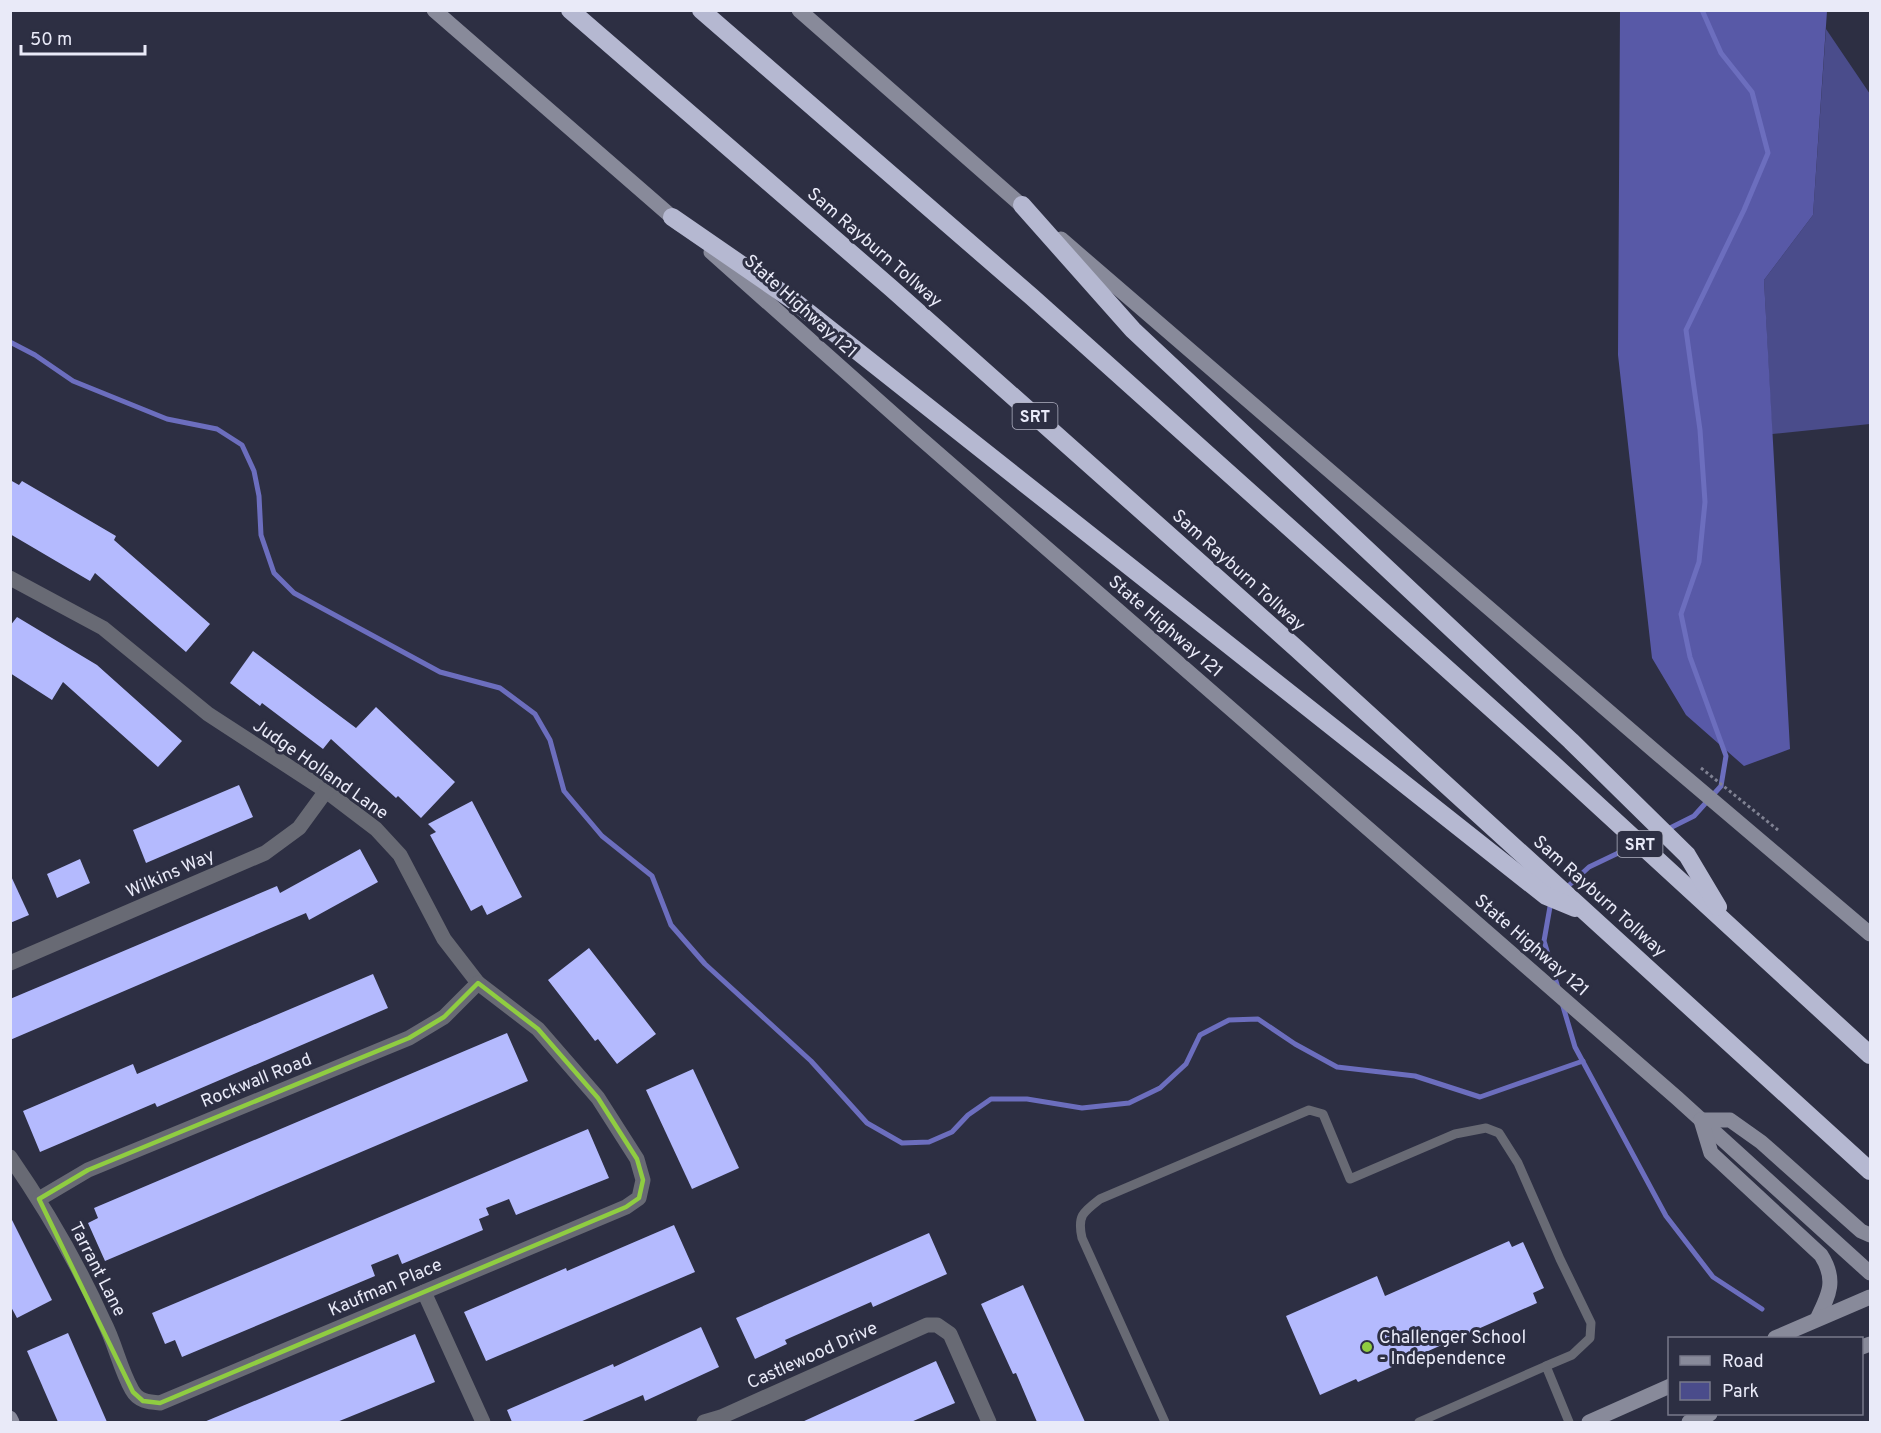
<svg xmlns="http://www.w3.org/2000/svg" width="1881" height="1433" viewBox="0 0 1881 1433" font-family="Overpass,sans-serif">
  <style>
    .green { fill: #4a4c8b }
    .forest { fill: #5859a7 }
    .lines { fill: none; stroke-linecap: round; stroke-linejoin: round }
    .stream { stroke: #6c6ebe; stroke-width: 5 }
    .building { fill: #b4bafe }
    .path { stroke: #808293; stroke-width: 3; stroke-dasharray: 3 3; stroke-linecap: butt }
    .lane { stroke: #686a74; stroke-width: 9 }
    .street { stroke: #686a74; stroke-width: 15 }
    .secondary { stroke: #888a9a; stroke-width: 15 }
    .highway { stroke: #b5b8d1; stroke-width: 18 }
    .marked { fill: none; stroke: #8fcd41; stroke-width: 4.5; stroke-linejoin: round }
    .poi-dot { fill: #8fcd41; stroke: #2d2f43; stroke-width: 2 }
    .labels { text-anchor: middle; stroke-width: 6; stroke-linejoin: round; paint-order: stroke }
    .shield { fill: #2d2f43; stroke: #b1b2c2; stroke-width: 1.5 }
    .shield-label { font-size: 16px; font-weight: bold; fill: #e9eaf8 }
    .street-label { font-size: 18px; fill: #e9eaf8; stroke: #2d2f43 }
    .poi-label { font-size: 18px; fill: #e9eaf8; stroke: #2d2f43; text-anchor: start }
  </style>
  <rect width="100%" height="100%" fill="#2d2f43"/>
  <!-- green -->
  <path class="green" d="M 1826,29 L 1870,94 L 1870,424 L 1772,434 L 1764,280 L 1813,215 Z"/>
  <!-- forest -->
  <path class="forest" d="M 1620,11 L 1827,11 L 1813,215 L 1764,280 L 1790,749 L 1744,766 L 1686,715 L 1652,658 L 1618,355 Z"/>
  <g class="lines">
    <!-- stream -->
    <g class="stream">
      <path d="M 10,342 L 35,355 L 73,381 L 167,419 L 217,429 L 242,445 L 254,471 L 259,496 L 261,535 L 274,573 L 294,593 L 440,672 L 500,688 L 535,714 L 550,740 L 564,791 L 602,836 L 652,876 L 671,925 L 705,964 L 811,1061 L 867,1123 L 902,1143 L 929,1142 L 952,1132 L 968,1115 L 991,1099 L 1027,1099 L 1082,1108 L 1129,1103 L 1160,1088 L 1186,1064 L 1200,1035 L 1229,1020 L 1258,1019 L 1295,1044 L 1337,1067 L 1415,1076 L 1480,1097 L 1583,1061"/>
      <path d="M 1644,841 L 1694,816 L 1721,786 L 1726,756 L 1690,657 L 1681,614 L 1699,562 L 1705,502 L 1700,430 L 1686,330 L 1744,210 L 1768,153 L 1752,92 L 1721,53 L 1702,10"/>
      <path d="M 1565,889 L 1589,867 L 1635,845"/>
      <path d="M 1551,901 L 1544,941 L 1558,988"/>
      <path d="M 1562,1003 L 1575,1047 L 1666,1216 L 1713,1277 L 1762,1309"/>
    </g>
  </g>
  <!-- building -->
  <g class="building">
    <path d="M 10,480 L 19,485 L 22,481 L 116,536 L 114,540 L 210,624 L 186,652 L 95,573 L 90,581 L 10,534 Z"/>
    <path d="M 17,617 L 97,665 L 182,741 L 158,767 L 63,682 L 52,700 L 10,673 L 10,626 Z"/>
    <path d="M 253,651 L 356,728 L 376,707 L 455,782 L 421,818 L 398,796 L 396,798 L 331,739 L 323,749 L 262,703 L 260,706 L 230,683 Z"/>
    <path d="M 239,785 L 253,817 L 146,863 L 133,830 Z"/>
    <path d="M 472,801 L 522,897 L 487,915 L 482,905 L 471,911 L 430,835 L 436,832 L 428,824 Z"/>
    <path d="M 360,849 L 378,882 L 309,920 L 306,913 L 10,1040 L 10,999 L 277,886 L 280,893 Z"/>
    <path d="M 80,859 L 90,883 L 57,898 L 47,874 Z"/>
    <path d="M 10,874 L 29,915 L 10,923 Z"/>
    <path d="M 589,948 L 656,1034 L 617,1064 L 598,1039 L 595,1041 L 548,980 Z"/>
    <path d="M 373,974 L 388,1008 L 157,1107 L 155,1103 L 40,1152 L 23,1111 L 133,1064 L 137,1074 Z"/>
    <path d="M 507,1033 L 528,1081 L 105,1261 L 88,1223 L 98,1218 L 94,1208 Z"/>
    <path d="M 693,1069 L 739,1168 L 692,1189 L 646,1090 Z"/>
    <path d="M 588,1129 L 609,1178 L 516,1215 L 509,1199 L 486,1208 L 489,1215 L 479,1219 L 483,1230 L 402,1264 L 398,1254 L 371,1265 L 375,1276 L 182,1357 L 175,1340 L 165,1344 L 152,1313 Z"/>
    <path d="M 10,1216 L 52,1300 L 17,1318 L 10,1305 Z"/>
    <path d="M 674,1225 L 695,1272 L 486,1361 L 464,1312 L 566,1268 L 567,1271 Z"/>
    <path d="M 929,1233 L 947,1274 L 873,1307 L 871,1302 L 785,1340 L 787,1344 L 755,1359 L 736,1318 Z"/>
    <path d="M 1509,1241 L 1512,1247 L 1523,1242 L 1544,1288 L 1533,1293 L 1537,1303 L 1358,1382 L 1356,1379 L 1320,1395 L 1286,1316 L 1377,1276 L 1385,1296 Z"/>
    <path d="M 1023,1285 L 1061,1369 L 1085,1422 L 1037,1422 L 1016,1373 L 1013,1374 L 981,1304 Z"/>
    <path d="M 701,1327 L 719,1367 L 645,1401 L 643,1395 L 580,1422 L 512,1422 L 507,1410 L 613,1364 L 614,1367 Z"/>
    <path d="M 68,1333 L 107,1422 L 58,1422 L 27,1351 Z"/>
    <path d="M 415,1334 L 435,1382 L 337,1422 L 204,1422 Z"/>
    <path d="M 936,1361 L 955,1403 L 911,1422 L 802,1422 Z"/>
  </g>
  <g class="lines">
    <!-- path -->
    <path class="path" d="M 1701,768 L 1778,830"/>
    <!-- lane -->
    <g class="lane">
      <path d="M 1165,1422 L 1082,1238 C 1077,1216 1083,1212 1100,1199 L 1309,1110 L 1323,1114 L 1350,1179 L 1455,1134 L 1486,1128 L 1499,1133 L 1518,1163 L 1560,1259 L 1591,1323 L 1590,1338 L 1572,1355 L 1546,1366"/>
      <path d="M 1419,1422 L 1546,1366 L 1569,1422"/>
    </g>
    <!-- street -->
    <g class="street">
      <path d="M 10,578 L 103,628 L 208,714 L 326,791 L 376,829 L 400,855 L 444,939 L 478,983 L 538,1029 L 598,1098 L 637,1159 L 643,1180 L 639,1198 L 626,1207 L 160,1403 C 148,1402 138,1401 132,1390 C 120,1369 115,1343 104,1322 C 78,1264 46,1209 10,1157"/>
      <path d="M 10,963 L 265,853 L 299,828 L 326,791"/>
      <path d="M 39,1199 L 88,1170 L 409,1038 L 444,1017 L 478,983"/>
      <path d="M 424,1292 L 483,1422"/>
      <path d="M 704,1422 L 721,1417 L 927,1325 L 937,1325 L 950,1334 L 989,1422"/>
    </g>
    <!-- secondary -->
    <g class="secondary">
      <path d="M 434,10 L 680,224"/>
      <path d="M 799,10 L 1029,212"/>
      <path d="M 1061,239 L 1658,754 L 1870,934"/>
      <path d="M 711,252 L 918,436 L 1677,1098 L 1870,1273"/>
      <path d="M 1701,1120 L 1711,1153 L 1821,1255 C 1837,1280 1829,1295 1817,1319"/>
      <path d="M 1701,1120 L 1730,1120 L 1761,1142 L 1861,1231 L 1870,1235"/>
      <path d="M 1775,1338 L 1870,1297"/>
      <path d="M 1862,1347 L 1870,1344"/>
      <path d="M 10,1418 L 12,1422"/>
      <path d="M 1589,1422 L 1670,1386"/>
      <path d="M 1689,1422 L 1710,1414"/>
    </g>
    <!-- highway -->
    <g class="highway">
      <path d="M 570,10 L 891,288 L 1297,649 L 1870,1171"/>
      <path d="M 701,10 L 1032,297 L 1552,763 L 1870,1055"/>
      <path d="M 1022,205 L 1133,330 L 1571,741 L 1687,855 L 1718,907"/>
      <path d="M 672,217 L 794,301 L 1546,896 L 1575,908"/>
    </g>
  </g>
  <!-- marked area -->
  <path class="marked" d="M 478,983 L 538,1029 L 598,1098 L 637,1159 L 643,1180 L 639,1198 L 626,1207 L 160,1403 L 143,1401 L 133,1392 L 39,1199 L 88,1170 L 409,1038 L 444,1017 Z"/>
  <!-- markers -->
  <circle class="poi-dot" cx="1367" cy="1347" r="6"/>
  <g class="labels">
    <!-- shield labels -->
    <g class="shield">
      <rect x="1012.5" y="403" width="45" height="26" rx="4.5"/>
      <rect x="1617.5" y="831" width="45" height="26" rx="4.5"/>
    </g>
    <g class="shield-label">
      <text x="1035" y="422">SRT</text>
      <text x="1640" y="850">SRT</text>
    </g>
    <!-- street labels -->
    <g class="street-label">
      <text transform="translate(875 247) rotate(41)" y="6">Sam Rayburn Tollway</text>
      <text transform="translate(801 306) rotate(42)" y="6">State Highway 121</text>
      <text transform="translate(1239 570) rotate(42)" y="6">Sam Rayburn Tollway</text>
      <text transform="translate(1166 626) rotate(41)" y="6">State Highway 121</text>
      <text transform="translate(321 769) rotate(35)" y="6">Judge Holland Lane</text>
      <text transform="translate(170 873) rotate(-24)" y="6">Wilkins Way</text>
      <text transform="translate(1600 896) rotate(42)" y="6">Sam Rayburn Tollway</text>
      <text transform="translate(1532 945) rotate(41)" y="6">State Highway 121</text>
      <text transform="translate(256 1080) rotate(-22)" y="6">Rockwall Road</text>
      <text transform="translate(98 1269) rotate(63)" y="6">Tarrant Lane</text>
      <text transform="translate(385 1287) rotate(-23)" y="6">Kaufman Place</text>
      <text transform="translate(812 1355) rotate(-24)" y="6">Castlewood Drive</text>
    </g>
    <!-- poi labels -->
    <g class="poi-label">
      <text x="1379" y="1343">Challenger School<tspan x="1379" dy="21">- Independence</tspan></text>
    </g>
  </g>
  <!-- border -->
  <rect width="1881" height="1433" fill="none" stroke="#e9eaf8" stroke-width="24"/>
  <!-- legend -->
  <rect x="1668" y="1337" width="195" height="78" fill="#2d2f43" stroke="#787a8b" stroke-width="1.5"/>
  <rect x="1680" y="1356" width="30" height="9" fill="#888a9a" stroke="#787a8b" stroke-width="1.5"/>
  <text x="1722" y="1367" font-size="18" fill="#e9eaf8">Road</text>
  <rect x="1680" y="1382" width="30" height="18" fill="#4a4c8b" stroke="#787a8b" stroke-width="1.5"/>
  <text x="1722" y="1397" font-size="18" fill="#e9eaf8">Park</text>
  <!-- scale -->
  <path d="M21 45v9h124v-9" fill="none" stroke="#e9eaf8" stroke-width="3"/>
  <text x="30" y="45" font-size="18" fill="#e9eaf8" stroke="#2d2f43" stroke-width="4.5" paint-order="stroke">50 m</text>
</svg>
